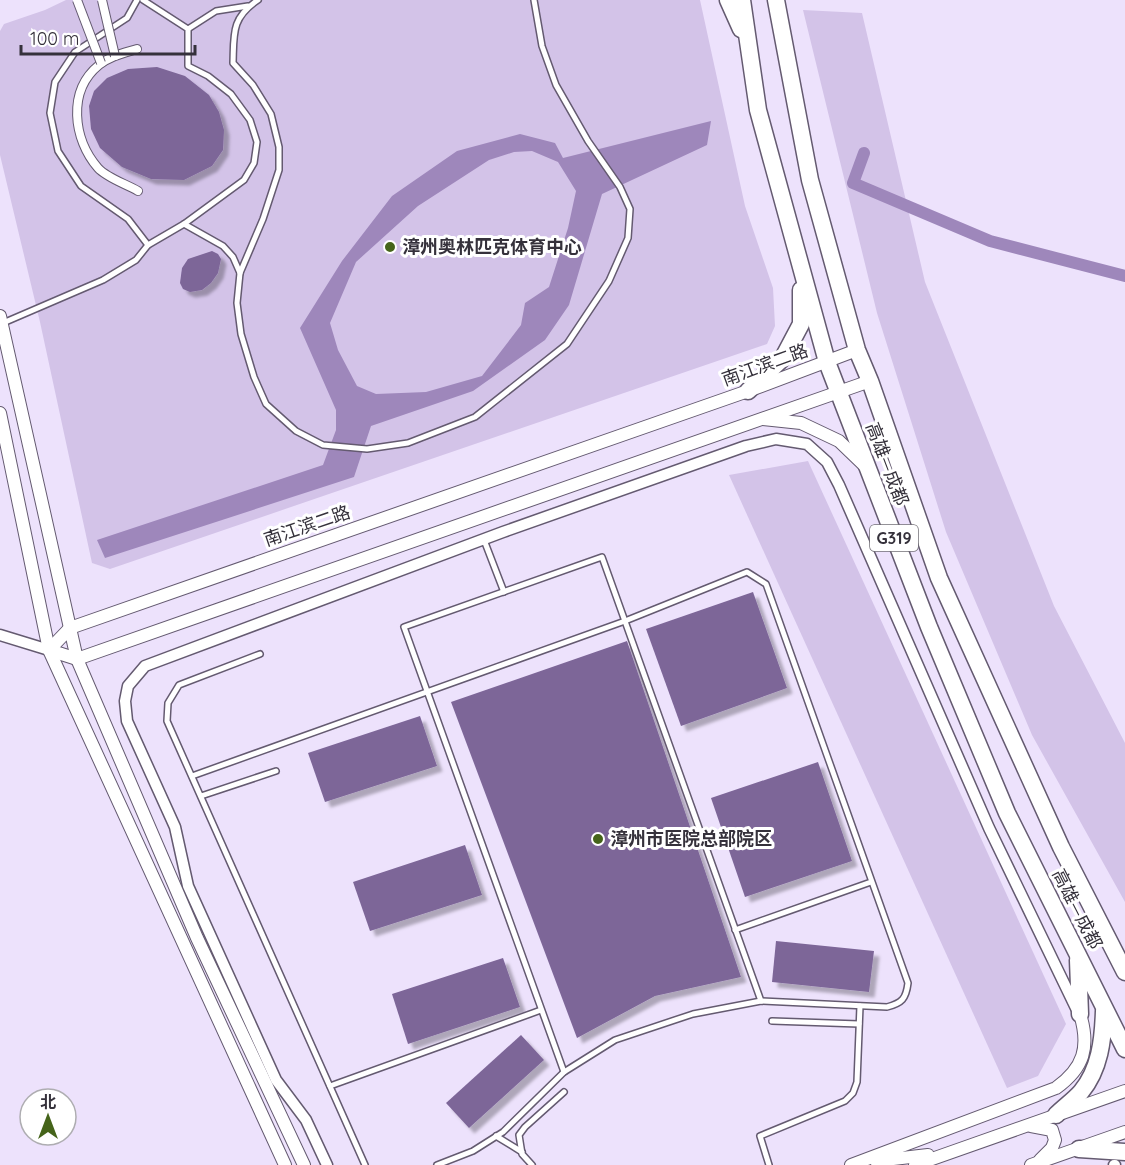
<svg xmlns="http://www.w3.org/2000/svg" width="1125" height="1165" viewBox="0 0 1125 1165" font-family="Quicksand,'Noto Sans SC',sans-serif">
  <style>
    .green { fill: #d3c3e8 }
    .water { fill: #9e87bb; fill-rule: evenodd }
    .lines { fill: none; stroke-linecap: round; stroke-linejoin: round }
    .canal { stroke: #9e87bb; stroke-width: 12 }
    .building { fill: #7d6698; filter: url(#shadow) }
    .service-casing { stroke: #645a70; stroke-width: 8 }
    .pedestrian-casing { stroke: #645a70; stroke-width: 10 }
    .minor-casing { stroke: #645a70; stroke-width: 13 }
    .tertiary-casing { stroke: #645a70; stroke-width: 14 }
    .trunk-casing { stroke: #645a70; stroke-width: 19 }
    .service { stroke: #fff; stroke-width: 5 }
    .pedestrian { stroke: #fff; stroke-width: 8 }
    .minor { stroke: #fff; stroke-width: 10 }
    .tertiary { stroke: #fff; stroke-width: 12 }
    .trunk { stroke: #fff; stroke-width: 16 }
    .pedestrian-bridge-casing { stroke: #645a70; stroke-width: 10; stroke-linecap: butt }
    .pedestrian-bridge { stroke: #fff; stroke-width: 8 }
    .poi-dot { fill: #45641a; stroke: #fff; stroke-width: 2 }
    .labels { text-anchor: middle; stroke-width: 6; stroke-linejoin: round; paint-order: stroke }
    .shield { fill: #fff; stroke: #726f76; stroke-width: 1.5 }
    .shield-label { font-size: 16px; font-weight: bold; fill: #35313b }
    .poi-label { font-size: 18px; font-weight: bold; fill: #35313b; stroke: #fff; text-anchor: start }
    .street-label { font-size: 18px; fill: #35313b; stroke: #fff }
  </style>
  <defs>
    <filter id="shadow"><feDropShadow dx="5.5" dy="5.5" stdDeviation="1.5" flood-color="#0004"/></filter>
  </defs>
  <rect width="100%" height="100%" fill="#ede2fc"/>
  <!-- green -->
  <g class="green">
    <path d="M 66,0 L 700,0 L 745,206 L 773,288 L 775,326 L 767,344 L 110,569 L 92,563 L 40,322 L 0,155 L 0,31 L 4,24 L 45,10 Z"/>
    <path d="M 803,10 L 862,13 L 925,282 L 1054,606 L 1125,743 L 1125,902 L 1032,735 L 946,532 L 877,313 Z"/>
    <path d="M 808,461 L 1066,1024 L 1038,1076 L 1007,1088 L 729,475 Z"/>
  </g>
  <!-- water -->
  <path class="water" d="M 711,121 L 707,145 L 602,194 L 569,305 L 545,340 L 473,391 L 371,426 L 354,477 L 105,558 L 97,540 L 323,465 L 336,430 L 336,410 L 300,328 L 342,261 L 392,196 L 457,151 L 520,134 L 555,143 L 563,158 ZM 532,151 L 558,162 L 576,191 L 568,228 L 549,287 L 525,303 L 521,325 L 482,376 L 426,392 L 376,394 L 357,386 L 338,350 L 330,323 L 356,262 L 418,206 L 489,160 L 514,152 Z"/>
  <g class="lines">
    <!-- canal -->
    <path class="canal" d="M 864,153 L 853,183 L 990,241 L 1125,276"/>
  </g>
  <!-- building -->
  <g class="building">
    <path d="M 157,67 L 185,76 L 209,95 L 219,112 L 224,130 L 223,150 L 212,166 L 184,180 L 151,179 L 122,167 L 100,148 L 91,129 L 89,106 L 94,91 L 107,78 L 128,69 Z"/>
    <path d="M 212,251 L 218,254 L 221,259 L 218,273 L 211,283 L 202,290 L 190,292 L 183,289 L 180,283 L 182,268 L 188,259 Z"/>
    <path d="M 753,592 L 787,688 L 681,726 L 646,629 Z"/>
    <path d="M 627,641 L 741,977 L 655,996 L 577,1038 L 451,702 Z"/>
    <path d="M 420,716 L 437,766 L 325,802 L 308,753 Z"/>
    <path d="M 818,762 L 852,861 L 745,897 L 711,798 Z"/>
    <path d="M 465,845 L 482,895 L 370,931 L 353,882 Z"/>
    <path d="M 776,941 L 874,951 L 869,992 L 772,982 Z"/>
    <path d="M 503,958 L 520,1007 L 408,1044 L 392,994 Z"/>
    <path d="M 521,1035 L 544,1060 L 469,1128 L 446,1103 Z"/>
  </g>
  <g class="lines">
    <!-- service casing -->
    <g class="service-casing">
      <g id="service">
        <path d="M 137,0 L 127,18 L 75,52 L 55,82 L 50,113 L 58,151 L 81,186 L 128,219 L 148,245"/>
        <path d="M 258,0 C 231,18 234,34 233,63 L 253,85 L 271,114 L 279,147 L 279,170 L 263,219 L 240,273 L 237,303 L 241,334 L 254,377 L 266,404 L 296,431 L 323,445 L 367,449 L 408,443 L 475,417 L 567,344 L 609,281 L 628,238 L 630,209 L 620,187 L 588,141 L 556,85 L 542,46 L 534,0"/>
        <path d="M 188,29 L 216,11 L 248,6"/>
        <path d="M 184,224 L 223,246 L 233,257 L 240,273"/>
        <path d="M 3,323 L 103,280 L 136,260 L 148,245 L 184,224 L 244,180 L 254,163 L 257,142 L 250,120 L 231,94 L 208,76 L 188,66 L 188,29 L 143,0"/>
        <path d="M 484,540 L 504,592"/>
        <path d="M 260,654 L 179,685 L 168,703 L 167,721 L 365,1165"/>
        <path d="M 192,776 L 625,621 L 747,572 L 766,584 L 908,983 C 906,999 902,1003 887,1007 L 761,1001 L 693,1014 L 615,1040 L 564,1072 L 503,1132 L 473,1151 L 437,1165"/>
        <path d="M 201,796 L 276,771"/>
        <path d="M 735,930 L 871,882"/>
        <path d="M 772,1021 L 859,1024"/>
        <path d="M 564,1072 L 404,627 L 602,557 L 761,1001"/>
        <path d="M 330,1086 L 541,1010"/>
        <path d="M 496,1136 L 522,1152"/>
        <path d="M 532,1165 L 522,1154 L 519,1135 L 525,1127 L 564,1092"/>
        <path d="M 769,1165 L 760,1136 L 845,1101 L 853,1093 L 857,1082 L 860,1006"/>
      </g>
    </g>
    <!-- pedestrian casing -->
    <g class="pedestrian-casing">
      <path id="pedestrian" d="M 137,49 C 124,53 110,56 99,65 C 67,91 73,139 98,168 C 107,178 126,184 138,191"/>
    </g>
    <!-- minor casing -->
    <g class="minor-casing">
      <g id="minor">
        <path d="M 0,635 L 49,650"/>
        <path d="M 327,1165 L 306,1120 L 276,1080 L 188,886 L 175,827 L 127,721 L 125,701 L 128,686 L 145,666 L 503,532 L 746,446 L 776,439 L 807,444 L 827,462 L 839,485 L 989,828 L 1076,1008"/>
        <path d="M 1114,1165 L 1115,1165"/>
      </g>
    </g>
    <!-- tertiary casing -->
    <g class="tertiary-casing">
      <g id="tertiary">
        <path d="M 0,316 L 70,628 L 748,391 L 857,350"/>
        <path d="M 0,413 L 49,650 L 77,659 L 870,381"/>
        <path d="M 763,419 L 801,423 L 839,441 L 866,467"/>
        <path d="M 1031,1126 L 1052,1130 L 1055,1140 L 1052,1148 L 1040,1160"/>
        <path d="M 876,1161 L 928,1155"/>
        <path d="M 285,1165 L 49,650 L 70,628 L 77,659 L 197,938 L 304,1165"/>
        <path d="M 851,1165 L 1056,1088 C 1084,1068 1090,1047 1080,1014"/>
        <path d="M 915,1165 L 1125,1091"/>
        <path d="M 1031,1165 L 1125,1132"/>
      </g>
    </g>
    <!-- trunk casing -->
    <g class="trunk-casing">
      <g id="trunk">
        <path d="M 728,0 L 741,29"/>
        <path d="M 742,0 L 758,110 L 827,362 L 929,627 L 1007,813 L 1125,1049"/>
        <path d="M 776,0 L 810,180 L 857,350 L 870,381 L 939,578 L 1061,847 L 1125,972"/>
        <path d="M 748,391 L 783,358 L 801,324 L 801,290"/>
        <path d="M 1078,960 L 1080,1014"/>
        <path d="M 1056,1115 C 1064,1107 1074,1100 1081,1092 C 1100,1069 1103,1040 1104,1011"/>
        <path d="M 1079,1149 L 1125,1152"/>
      </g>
    </g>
    <!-- service -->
    <use href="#service" class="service"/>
    <!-- pedestrian -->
    <use href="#pedestrian" class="pedestrian"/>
    <!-- minor -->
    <use href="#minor" class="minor"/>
    <!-- tertiary -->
    <use href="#tertiary" class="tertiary"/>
    <!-- trunk -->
    <use href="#trunk" class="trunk"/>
    <!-- pedestrian-bridge casing -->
    <g class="pedestrian-bridge-casing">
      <g id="pedestrian-bridge">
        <path d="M 77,0 L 101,63"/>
        <path d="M 102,0 L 115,56"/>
      </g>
    </g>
    <!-- pedestrian-bridge -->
    <use href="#pedestrian-bridge" class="pedestrian-bridge"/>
  </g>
  <!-- markers -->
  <g class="poi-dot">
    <circle cx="390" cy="247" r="6"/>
    <circle cx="598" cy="839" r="6"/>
  </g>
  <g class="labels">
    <!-- shield labels -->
    <rect class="shield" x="870" y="525" width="48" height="26" rx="4.5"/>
    <g class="shield-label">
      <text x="894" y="544">G319</text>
    </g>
    <!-- poi labels -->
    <g class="poi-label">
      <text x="402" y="253">漳州奥林匹克体育中心</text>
      <text x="610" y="845">漳州市医院总部院区</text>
    </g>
    <!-- street labels -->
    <g class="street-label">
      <text transform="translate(765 365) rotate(-20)" y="6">南江滨二路</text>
      <text transform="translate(887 464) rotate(69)" y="6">高雄—成都</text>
      <text transform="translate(307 526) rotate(-19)" y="6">南江滨二路</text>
      <text transform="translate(1077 909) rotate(63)" y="6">高雄—成都</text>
    </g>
  </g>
  <!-- north arrow -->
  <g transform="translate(48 1117)"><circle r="28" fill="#ffffff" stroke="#aeadb1" stroke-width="1.5"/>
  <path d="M0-4.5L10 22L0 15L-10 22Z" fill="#45641a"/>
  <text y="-9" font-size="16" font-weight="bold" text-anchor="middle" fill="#35313b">北</text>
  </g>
  <!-- scale -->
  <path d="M21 45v9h174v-9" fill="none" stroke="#35313b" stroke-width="3"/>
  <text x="30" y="45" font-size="18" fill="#35313b" stroke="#ffffff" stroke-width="4.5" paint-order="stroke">100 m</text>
</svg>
